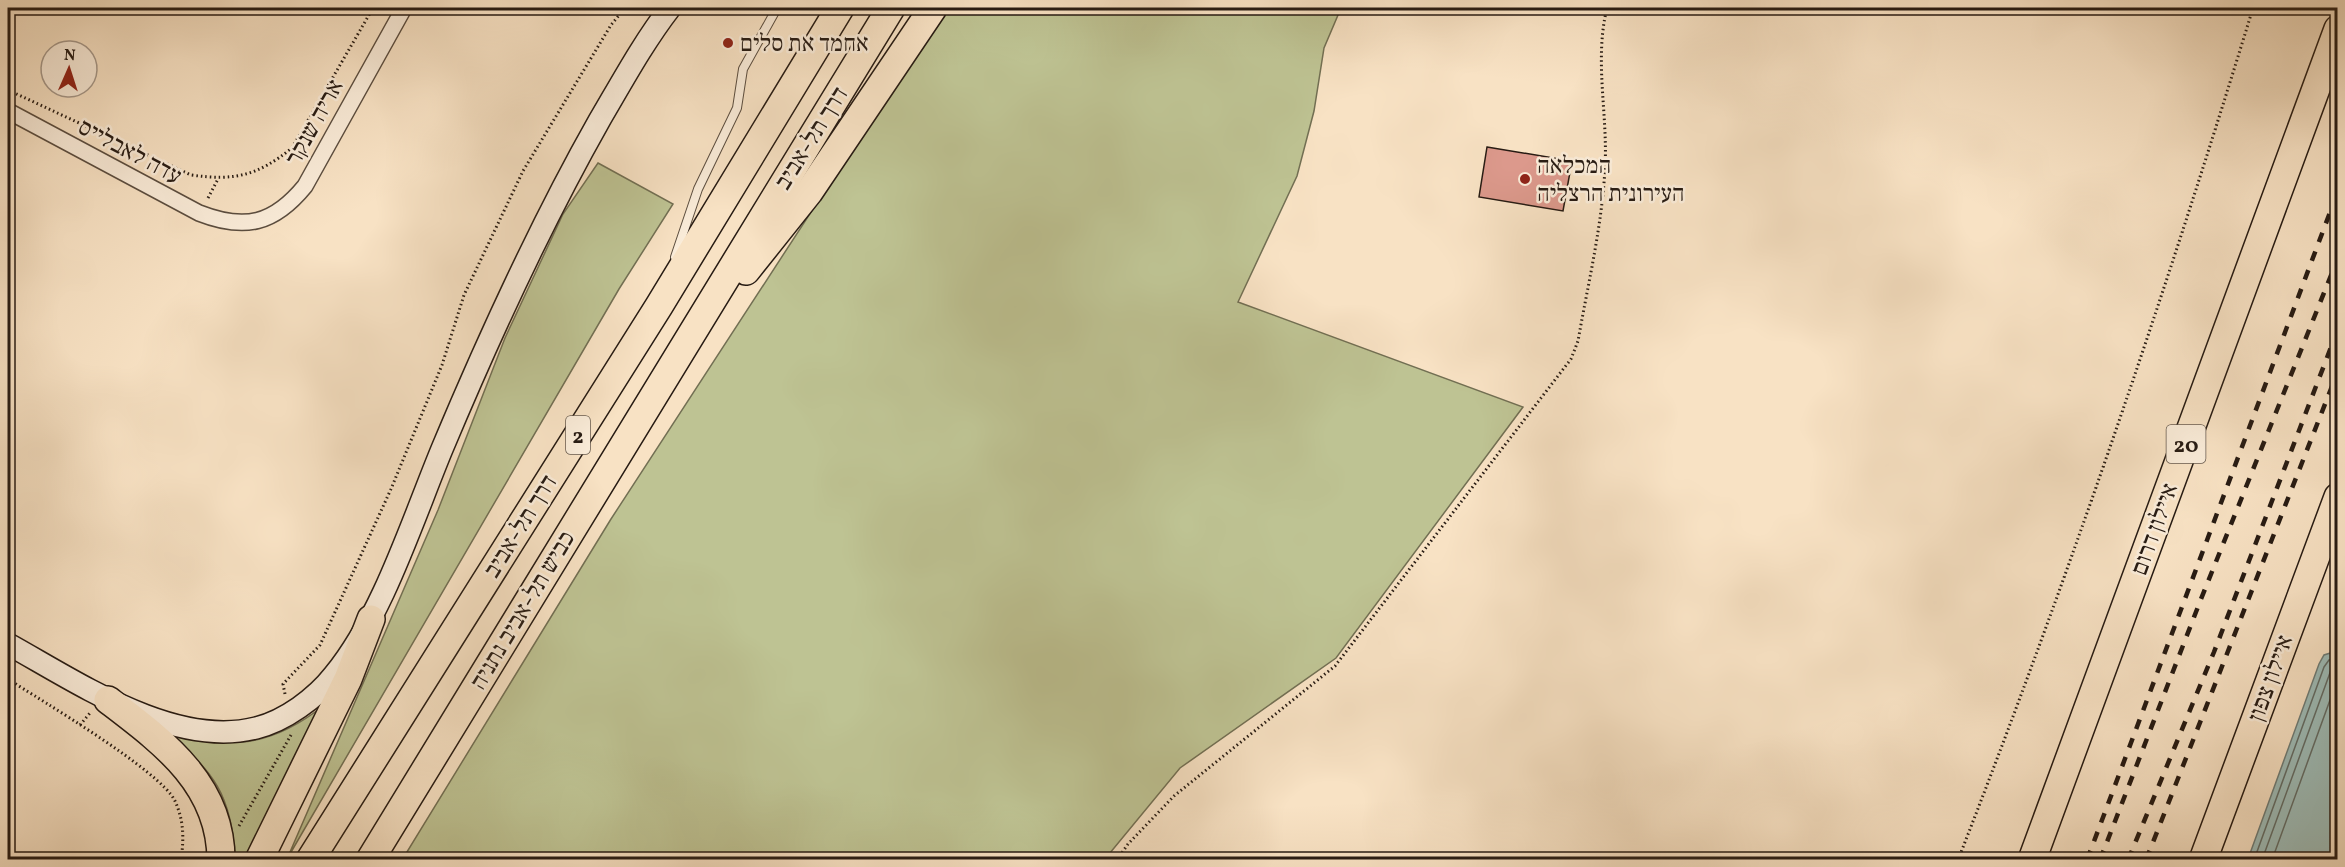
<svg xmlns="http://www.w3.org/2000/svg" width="2345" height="867" viewBox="0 0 2345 867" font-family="Vollkorn,'Frank Ruhl Libre',serif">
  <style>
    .green { fill: #bec393; stroke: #726f53; stroke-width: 1.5 }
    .water { fill: #9ebdb9; stroke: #6e7c77; stroke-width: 1.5 }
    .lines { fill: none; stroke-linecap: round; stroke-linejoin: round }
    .shore { stroke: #626c66; stroke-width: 1.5 }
    .building { fill: #dc998c; stroke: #271b13; stroke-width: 1.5 }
    .lane-casing { stroke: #5b4d3f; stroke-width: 10 }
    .street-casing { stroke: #5b4d3f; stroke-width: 18 }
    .secondary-casing { stroke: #271b13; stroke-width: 24 }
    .highway-casing { stroke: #271b13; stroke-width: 30 }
    .path { stroke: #271b13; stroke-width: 3; stroke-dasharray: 1.5 3; stroke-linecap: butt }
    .lane { stroke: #faecd9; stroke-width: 8 }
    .street { stroke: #faecd9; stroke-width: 15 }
    .secondary { stroke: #faecd9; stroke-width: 21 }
    .highway { stroke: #f8e2c4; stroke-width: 27 }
    .rail { stroke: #271b13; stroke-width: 4.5; stroke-dasharray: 10 10; stroke-linecap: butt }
    .poi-dot { fill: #8f2418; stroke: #faecd9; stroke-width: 2 }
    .labels { text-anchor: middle; stroke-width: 5; stroke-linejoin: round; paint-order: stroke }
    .shield { fill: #faecd9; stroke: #665a4e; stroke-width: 1.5 }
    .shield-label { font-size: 22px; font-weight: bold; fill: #271b13 }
    .poi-label { font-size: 24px; fill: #271b13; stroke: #faecd9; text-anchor: start }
    .street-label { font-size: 24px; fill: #271b13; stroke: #faecd9 }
  </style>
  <rect width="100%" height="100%" fill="#f8e2c4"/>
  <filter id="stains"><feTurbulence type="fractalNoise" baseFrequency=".00333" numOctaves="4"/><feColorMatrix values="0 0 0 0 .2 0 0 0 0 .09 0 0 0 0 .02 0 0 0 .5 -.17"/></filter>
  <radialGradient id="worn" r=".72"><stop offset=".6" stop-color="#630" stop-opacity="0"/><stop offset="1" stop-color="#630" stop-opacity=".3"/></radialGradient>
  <!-- green -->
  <g class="green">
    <path d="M 944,8 L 1341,8 L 1324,48 L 1314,111 L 1297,176 L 1238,302 L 1523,407 L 1336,658 L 1180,768 L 1105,859 L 402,860 L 611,519 Z"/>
    <path d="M 598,163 L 673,204 L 619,289 L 287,859 L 438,510 L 505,338 L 563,214 Z"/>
    <path d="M 323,706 L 250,859 L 235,859 C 232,795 214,771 165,732 C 228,750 270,748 323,706 Z"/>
  </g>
  <!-- water -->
  <path class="water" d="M 2337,651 L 2337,859 L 2248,859 L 2319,664 L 2324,655 Z"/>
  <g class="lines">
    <!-- shore -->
    <g class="shore">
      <path d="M 2254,860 L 2324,667 L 2329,660 L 2338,657"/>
      <path d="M 2262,860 L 2331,670 L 2338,665"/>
      <path d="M 2272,860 L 2338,678"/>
    </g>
  </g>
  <!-- building -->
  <path class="building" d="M 1487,147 L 1572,161 L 1563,211 L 1479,197 Z"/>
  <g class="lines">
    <!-- lane casing -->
    <g class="lane-casing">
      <path id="lane" d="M 675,257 L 698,189 L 737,108 L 743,69 L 777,8"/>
    </g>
    <!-- street casing -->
    <g class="street-casing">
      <path id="street" d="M 8,111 L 199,213 C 245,231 274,224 305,186 L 404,8"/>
    </g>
    <!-- secondary casing -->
    <g class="secondary-casing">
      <path id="secondary" d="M 8,644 C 77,682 174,749 256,728 C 285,721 316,698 334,675 C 382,617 413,519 442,449 C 489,337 539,227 599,121 C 622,82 643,43 670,8"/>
    </g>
    <!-- highway casing -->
    <g class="highway-casing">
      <g id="highway">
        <path d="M 746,271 L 809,192 L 933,8"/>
        <path d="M 108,700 C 163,742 221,784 221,860"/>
        <path d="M 259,860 L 348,679 L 371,619"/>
        <path d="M 310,860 L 659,306 L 840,8"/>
        <path d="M 370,860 L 891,8"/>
        <path d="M 2032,860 L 2338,29"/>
        <path d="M 2203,860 L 2338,497"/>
      </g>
    </g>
    <!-- path -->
    <g class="path">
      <path d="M 8,90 L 191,175 C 235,181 257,176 292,148 L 373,8"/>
      <path d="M 208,198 L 218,179"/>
      <path d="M 8,679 C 40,700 161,771 175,801 C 184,821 184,838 181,860"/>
      <path d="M 285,694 L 283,684 L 320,645 L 391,489 L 442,365 L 464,295 L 523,171 L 611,25 L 625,8"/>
      <path d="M 80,725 L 90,713"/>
      <path d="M 239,826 L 291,735"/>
      <path d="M 1117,860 L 1128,844 L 1174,796 L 1335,666 L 1571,359 L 1578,341 C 1588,284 1602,226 1605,168 C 1608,114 1594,60 1607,8"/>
      <path d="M 1958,860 C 2068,579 2165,295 2253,8"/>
    </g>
    <!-- lane -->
    <use href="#lane" class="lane"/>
    <!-- street -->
    <use href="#street" class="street"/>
    <!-- secondary -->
    <use href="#secondary" class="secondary"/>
    <!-- highway -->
    <use href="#highway" class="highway"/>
    <!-- rail -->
    <g class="rail">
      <path d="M 2087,860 L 2338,191"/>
      <path d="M 2100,860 L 2201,599 L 2338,258"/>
      <path d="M 2128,860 L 2214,652 L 2338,329"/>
      <path d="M 2146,860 L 2338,371"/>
    </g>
  </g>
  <!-- markers -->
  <g class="poi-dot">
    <circle cx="728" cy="43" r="6"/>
    <circle cx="1525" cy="179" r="6"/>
  </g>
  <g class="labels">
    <!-- shield labels -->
    <g class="shield">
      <rect x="566" y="416" width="24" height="38" rx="4.5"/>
      <rect x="2166.5" y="425" width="39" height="38" rx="4.5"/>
    </g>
    <g class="shield-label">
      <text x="578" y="443">2</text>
      <text x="2186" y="452">20</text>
    </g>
    <!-- poi labels -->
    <g class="poi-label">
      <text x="740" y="51">אחמד את סלים</text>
      <text x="1537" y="173">המכלאה<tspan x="1537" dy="28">העירונית הרצליה</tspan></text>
    </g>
    <!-- street labels -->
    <g class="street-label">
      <text transform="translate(314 122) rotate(-61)" y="8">אריה שנקר</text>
      <text transform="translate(811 138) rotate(-58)" y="8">דרך תל-אביב</text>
      <text transform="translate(130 151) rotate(28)" y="8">עדה לאבלייס</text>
      <text transform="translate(520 526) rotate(-58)" y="8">דרך תל-אביב</text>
      <text transform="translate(2154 529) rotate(-70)" y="8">איילון דרום</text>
      <text transform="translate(522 610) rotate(-59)" y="8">כביש תל-אביב נתניה</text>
      <text transform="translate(2270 678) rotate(-70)" y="8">איילון צפון</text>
    </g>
  </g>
  <!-- margin -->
  <rect width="2345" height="867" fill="none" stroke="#f8e2c4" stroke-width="30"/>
  <rect x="9" y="9" width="2327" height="849" fill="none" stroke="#271b13" stroke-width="3"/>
  <rect x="15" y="15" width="2315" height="837" fill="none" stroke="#271b13" stroke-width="1.5"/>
  <!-- north arrow -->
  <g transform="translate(69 69) rotate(3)"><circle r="28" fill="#faecd9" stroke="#a6988a" stroke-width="1.5"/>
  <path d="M0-4.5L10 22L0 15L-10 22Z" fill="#8f2418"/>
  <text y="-9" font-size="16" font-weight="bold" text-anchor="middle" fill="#271b13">N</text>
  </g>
  <rect width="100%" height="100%" filter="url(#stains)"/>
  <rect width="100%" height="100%" fill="url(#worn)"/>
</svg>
